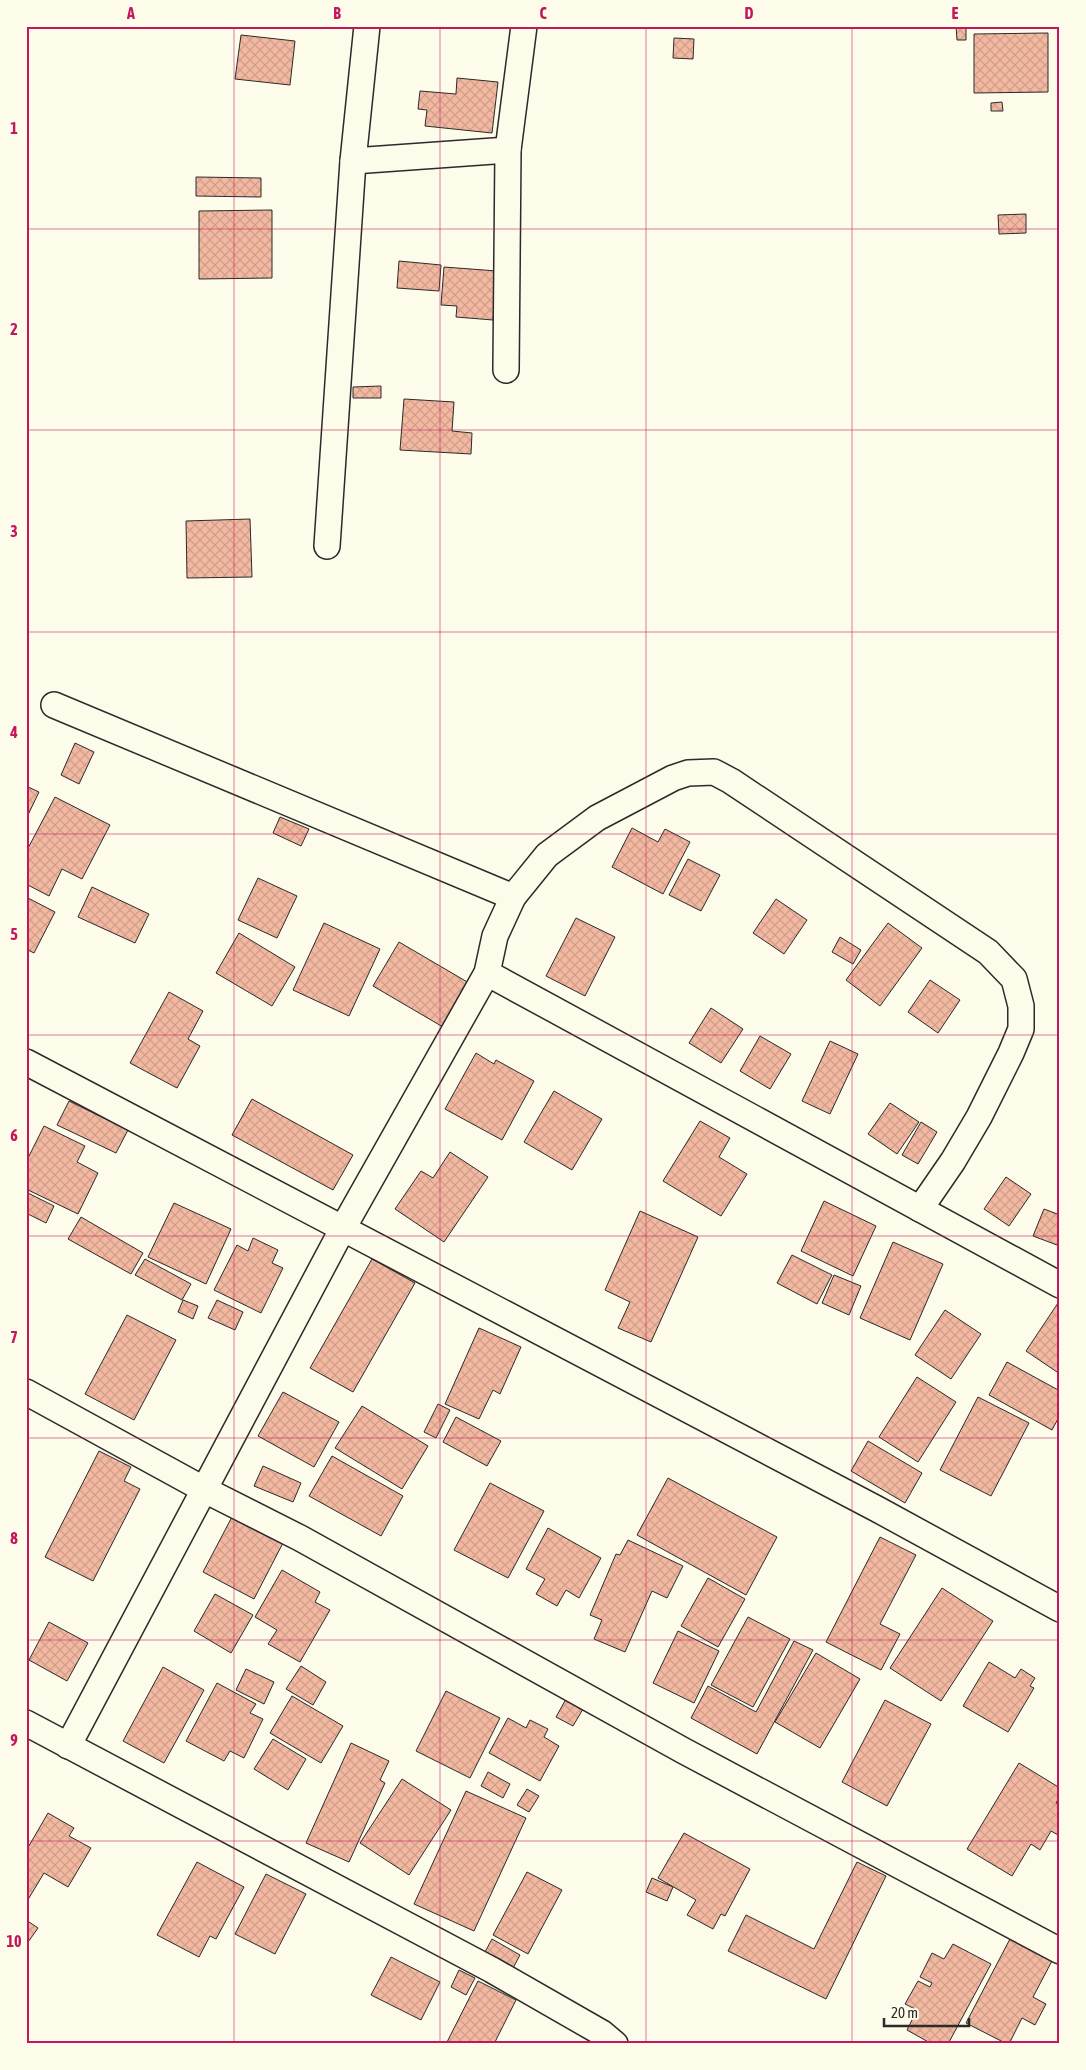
<svg xmlns="http://www.w3.org/2000/svg" width="1086" height="2070" viewBox="0 0 1086 2070" font-family="'Asap Condensed',sans-serif">
  <style>
    .building { fill: url(#building-cross-hatch); stroke: #2b2b2b }
    .lines { fill: none; stroke-linecap: round; stroke-linejoin: round }
    .minor-casing { stroke: #2b2b2b; stroke-width: 28 }
    .minor { stroke: #fdfbea; stroke-width: 25 }
    .grid { fill: none; stroke: #c2185b; stroke-width: 1; stroke-opacity: 0.55 }
    .neatline { fill: none; stroke: #c2185b; stroke-width: 2 }
    .grid-label { font-size: 16px; text-anchor: middle; font-weight: bold; fill: #c2185b }
  </style>
  <defs>
    <pattern id="building-cross-hatch" width="8" height="8" patternUnits="userSpaceOnUse" patternTransform="scale(1.25)"><rect width="8" height="8" fill="#f2b8a0"/><path d="M0 0l8 8M0 8l8-8" fill="none" stroke="#d09e8a"/></pattern>
  </defs>
  <rect width="100%" height="100%" fill="#fdfbea"/>
  <!-- building -->
  <g class="building">
    <path d="M 956,26 L 966,26 L 966,40 L 957,40 Z"/>
    <path d="M 1048,33 L 1048,92 L 974,93 L 974,34 Z"/>
    <path d="M 241,35 L 295,41 L 290,85 L 235,79 Z"/>
    <path d="M 674,38 L 694,39 L 693,59 L 673,58 Z"/>
    <path d="M 457,78 L 498,82 L 492,133 L 425,126 L 427,110 L 418,109 L 420,91 L 456,94 Z"/>
    <path d="M 1002,102 L 1003,111 L 991,111 L 991,103 Z"/>
    <path d="M 196,177 L 261,178 L 261,197 L 196,196 Z"/>
    <path d="M 272,210 L 272,278 L 199,279 L 199,211 Z"/>
    <path d="M 1026,214 L 1026,233 L 999,234 L 998,215 Z"/>
    <path d="M 399,261 L 441,265 L 439,291 L 397,288 Z"/>
    <path d="M 444,267 L 497,271 L 493,320 L 456,317 L 457,306 L 441,305 Z"/>
    <path d="M 381,386 L 381,398 L 353,398 L 353,387 Z"/>
    <path d="M 404,399 L 454,402 L 452,431 L 472,433 L 471,454 L 400,450 Z"/>
    <path d="M 250,519 L 252,577 L 187,578 L 186,521 Z"/>
    <path d="M 75,743 L 94,752 L 79,784 L 61,775 Z"/>
    <path d="M 26,786 L 39,792 L 26,819 Z"/>
    <path d="M 55,797 L 110,825 L 82,879 L 62,869 L 49,896 L 26,884 L 26,852 Z"/>
    <path d="M 280,817 L 309,829 L 301,846 L 273,833 Z"/>
    <path d="M 632,828 L 658,842 L 665,829 L 690,842 L 663,894 L 612,867 Z"/>
    <path d="M 688,859 L 720,875 L 701,911 L 669,895 Z"/>
    <path d="M 258,878 L 297,896 L 277,938 L 238,920 Z"/>
    <path d="M 92,887 L 149,914 L 135,943 L 78,917 Z"/>
    <path d="M 26,897 L 55,912 L 34,953 L 26,949 Z"/>
    <path d="M 776,899 L 807,920 L 784,954 L 753,933 Z"/>
    <path d="M 576,918 L 615,937 L 585,996 L 546,976 Z"/>
    <path d="M 324,923 L 380,949 L 349,1016 L 293,990 Z"/>
    <path d="M 888,923 L 922,948 L 880,1006 L 846,980 Z"/>
    <path d="M 239,933 L 295,967 L 272,1006 L 216,973 Z"/>
    <path d="M 840,937 L 861,950 L 853,964 L 832,952 Z"/>
    <path d="M 399,942 L 469,983 L 443,1027 L 373,986 Z"/>
    <path d="M 930,980 L 960,1000 L 938,1033 L 908,1012 Z"/>
    <path d="M 169,992 L 203,1011 L 188,1039 L 200,1046 L 177,1088 L 130,1063 Z"/>
    <path d="M 711,1008 L 743,1029 L 721,1063 L 689,1043 Z"/>
    <path d="M 760,1036 L 791,1054 L 770,1089 L 740,1071 Z"/>
    <path d="M 830,1041 L 858,1054 L 830,1114 L 802,1101 Z"/>
    <path d="M 476,1053 L 494,1064 L 496,1060 L 534,1081 L 502,1140 L 445,1109 Z"/>
    <path d="M 554,1091 L 602,1119 L 572,1170 L 524,1142 Z"/>
    <path d="M 252,1099 L 353,1155 L 333,1190 L 232,1135 Z"/>
    <path d="M 69,1101 L 128,1130 L 116,1153 L 57,1125 Z"/>
    <path d="M 890,1103 L 919,1122 L 897,1154 L 868,1134 Z"/>
    <path d="M 700,1121 L 730,1138 L 719,1157 L 747,1174 L 721,1216 L 663,1181 Z"/>
    <path d="M 921,1122 L 937,1132 L 918,1164 L 902,1155 Z"/>
    <path d="M 44,1126 L 85,1146 L 77,1162 L 98,1173 L 78,1214 L 26,1189 L 26,1162 Z"/>
    <path d="M 450,1152 L 488,1177 L 444,1242 L 395,1209 L 421,1171 L 433,1178 Z"/>
    <path d="M 1006,1177 L 1031,1194 L 1009,1226 L 984,1209 Z"/>
    <path d="M 26,1192 L 54,1206 L 46,1223 L 26,1213 Z"/>
    <path d="M 824,1201 L 876,1226 L 853,1276 L 801,1251 Z"/>
    <path d="M 174,1203 L 231,1229 L 206,1284 L 148,1257 Z"/>
    <path d="M 1044,1209 L 1060,1215 L 1060,1240 L 1057,1245 L 1033,1236 Z"/>
    <path d="M 640,1211 L 698,1237 L 651,1342 L 618,1328 L 630,1302 L 605,1290 Z"/>
    <path d="M 81,1217 L 143,1253 L 131,1274 L 68,1239 Z"/>
    <path d="M 253,1238 L 278,1250 L 272,1263 L 283,1268 L 261,1313 L 214,1290 L 237,1245 L 248,1251 Z"/>
    <path d="M 893,1242 L 943,1264 L 910,1340 L 860,1318 Z"/>
    <path d="M 792,1255 L 832,1275 L 817,1304 L 777,1283 Z"/>
    <path d="M 145,1259 L 191,1284 L 182,1300 L 135,1275 Z"/>
    <path d="M 372,1259 L 415,1283 L 353,1392 L 310,1368 Z"/>
    <path d="M 834,1275 L 861,1286 L 849,1315 L 822,1303 Z"/>
    <path d="M 183,1300 L 198,1306 L 193,1319 L 178,1312 Z"/>
    <path d="M 217,1300 L 243,1312 L 235,1330 L 208,1318 Z"/>
    <path d="M 1058,1303 L 1060,1304 L 1060,1374 L 1026,1351 Z"/>
    <path d="M 945,1310 L 981,1334 L 951,1379 L 915,1355 Z"/>
    <path d="M 127,1315 L 176,1340 L 134,1420 L 85,1394 Z"/>
    <path d="M 479,1328 L 521,1347 L 500,1394 L 493,1390 L 479,1419 L 445,1404 Z"/>
    <path d="M 1007,1362 L 1060,1391 L 1060,1415 L 1052,1430 L 989,1395 Z"/>
    <path d="M 917,1377 L 956,1402 L 918,1462 L 879,1437 Z"/>
    <path d="M 283,1392 L 339,1422 L 314,1467 L 258,1436 Z"/>
    <path d="M 978,1397 L 1029,1423 L 991,1496 L 940,1470 Z"/>
    <path d="M 438,1404 L 450,1410 L 436,1438 L 424,1432 Z"/>
    <path d="M 362,1406 L 428,1446 L 402,1489 L 335,1448 Z"/>
    <path d="M 456,1417 L 501,1441 L 487,1466 L 443,1442 Z"/>
    <path d="M 868,1441 L 922,1473 L 905,1503 L 851,1471 Z"/>
    <path d="M 99,1451 L 131,1467 L 124,1481 L 140,1489 L 93,1581 L 45,1557 Z"/>
    <path d="M 332,1456 L 403,1496 L 381,1536 L 309,1496 Z"/>
    <path d="M 263,1466 L 301,1483 L 293,1502 L 254,1486 Z"/>
    <path d="M 668,1478 L 777,1537 L 746,1595 L 637,1535 Z"/>
    <path d="M 490,1483 L 544,1511 L 508,1578 L 454,1550 Z"/>
    <path d="M 233,1515 L 284,1541 L 254,1599 L 203,1572 Z"/>
    <path d="M 548,1528 L 601,1558 L 579,1598 L 566,1590 L 557,1606 L 536,1594 L 545,1579 L 526,1569 Z"/>
    <path d="M 880,1537 L 916,1555 L 880,1624 L 900,1634 L 881,1670 L 826,1642 Z"/>
    <path d="M 628,1540 L 683,1566 L 667,1598 L 652,1591 L 625,1652 L 594,1639 L 602,1620 L 590,1615 L 616,1554 L 620,1555 Z"/>
    <path d="M 282,1570 L 320,1592 L 315,1602 L 330,1610 L 300,1662 L 268,1644 L 277,1630 L 255,1617 Z"/>
    <path d="M 708,1578 L 745,1599 L 718,1647 L 681,1626 Z"/>
    <path d="M 942,1588 L 993,1621 L 941,1701 L 890,1668 Z"/>
    <path d="M 215,1594 L 253,1615 L 231,1653 L 194,1631 Z"/>
    <path d="M 748,1617 L 790,1639 L 753,1707 L 711,1685 Z"/>
    <path d="M 49,1622 L 88,1643 L 67,1681 L 29,1660 Z"/>
    <path d="M 678,1631 L 719,1651 L 694,1703 L 653,1683 Z"/>
    <path d="M 794,1641 L 813,1650 L 757,1754 L 691,1718 L 708,1686 L 756,1712 Z"/>
    <path d="M 816,1653 L 860,1679 L 820,1748 L 775,1722 Z"/>
    <path d="M 989,1662 L 1015,1678 L 1021,1669 L 1035,1678 L 1030,1686 L 1034,1688 L 1008,1732 L 963,1706 Z"/>
    <path d="M 301,1666 L 326,1682 L 313,1705 L 286,1689 Z"/>
    <path d="M 163,1667 L 204,1690 L 164,1763 L 123,1741 Z"/>
    <path d="M 246,1669 L 274,1682 L 264,1704 L 236,1690 Z"/>
    <path d="M 217,1683 L 256,1704 L 250,1713 L 263,1719 L 244,1758 L 230,1751 L 224,1761 L 186,1741 Z"/>
    <path d="M 446,1691 L 500,1718 L 470,1778 L 416,1751 Z"/>
    <path d="M 292,1696 L 343,1726 L 321,1763 L 270,1733 Z"/>
    <path d="M 566,1699 L 583,1709 L 573,1726 L 556,1717 Z"/>
    <path d="M 885,1700 L 931,1724 L 887,1806 L 842,1782 Z"/>
    <path d="M 508,1718 L 526,1728 L 530,1720 L 548,1729 L 544,1737 L 559,1746 L 540,1781 L 489,1753 Z"/>
    <path d="M 273,1739 L 306,1759 L 288,1790 L 254,1769 Z"/>
    <path d="M 351,1743 L 389,1761 L 380,1780 L 385,1783 L 349,1862 L 306,1843 Z"/>
    <path d="M 1019,1763 L 1060,1788 L 1060,1796 L 1056,1803 L 1060,1805 L 1060,1836 L 1051,1831 L 1040,1850 L 1031,1844 L 1012,1876 L 967,1849 Z"/>
    <path d="M 488,1772 L 510,1784 L 503,1798 L 481,1786 Z"/>
    <path d="M 402,1779 L 451,1810 L 409,1875 L 360,1843 Z"/>
    <path d="M 527,1789 L 539,1796 L 529,1812 L 517,1805 Z"/>
    <path d="M 466,1791 L 526,1818 L 474,1931 L 414,1904 Z"/>
    <path d="M 48,1813 L 74,1828 L 69,1836 L 91,1848 L 68,1887 L 44,1873 L 26,1903 L 26,1851 Z"/>
    <path d="M 684,1833 L 750,1869 L 725,1916 L 721,1914 L 713,1929 L 687,1915 L 696,1900 L 658,1878 Z"/>
    <path d="M 197,1862 L 244,1887 L 216,1939 L 210,1936 L 199,1957 L 157,1935 Z"/>
    <path d="M 857,1862 L 886,1876 L 826,1999 L 728,1951 L 746,1915 L 814,1949 Z"/>
    <path d="M 527,1872 L 562,1890 L 528,1954 L 493,1935 Z"/>
    <path d="M 266,1874 L 306,1894 L 275,1954 L 235,1934 Z"/>
    <path d="M 652,1878 L 673,1887 L 667,1901 L 646,1892 Z"/>
    <path d="M 26,1920 L 38,1928 L 26,1945 Z"/>
    <path d="M 1011,1937 L 1053,1959 L 1033,1997 L 1046,2004 L 1035,2025 L 1022,2018 L 1009,2044 L 1007,2044 L 966,2023 Z"/>
    <path d="M 492,1939 L 520,1955 L 513,1968 L 485,1952 Z"/>
    <path d="M 953,1944 L 991,1964 L 948,2044 L 932,2044 L 907,2030 L 917,2010 L 905,2004 L 918,1981 L 930,1987 L 932,1983 L 920,1977 L 932,1953 L 944,1959 Z"/>
    <path d="M 391,1957 L 440,1982 L 421,2020 L 371,1995 Z"/>
    <path d="M 459,1970 L 475,1978 L 466,1995 L 451,1987 Z"/>
    <path d="M 478,1981 L 516,2000 L 494,2044 L 446,2044 Z"/>
  </g>
  <g class="lines">
    <!-- minor casing -->
    <g class="minor-casing">
      <g id="minor">
        <path d="M 353,161 L 508,150"/>
        <path d="M 506,370 L 508,150 L 524,26"/>
        <path d="M 327,546 L 353,161 L 367,26"/>
        <path d="M 54,705 L 513,897"/>
        <path d="M 487,973 L 1060,1285"/>
        <path d="M 26,1062 L 877,1509 L 1060,1609"/>
        <path d="M 26,1392 L 205,1490 L 300,1538 L 684,1751 L 1060,1951"/>
        <path d="M 26,1723 L 492,1970 L 602,2033 L 615,2044"/>
        <path d="M 68,1746 L 343,1228 L 487,973 L 495,936 L 513,897 L 547,855 L 597,818 L 673,778 L 688,773 L 714,772 L 731,781 L 988,952 L 1014,979 L 1021,1006 L 1021,1029 L 1011,1053 L 979,1117 L 953,1161 L 920,1209"/>
      </g>
    </g>
    <!-- minor -->
    <use href="#minor" class="minor"/>
  </g>
  <!-- grid -->
  <path class="grid" d="M 234,26 L 234,2044M 440,26 L 440,2044M 646,26 L 646,2044M 852,26 L 852,2044M 26,229 L 1060,229M 26,430 L 1060,430M 26,632 L 1060,632M 26,834 L 1060,834M 26,1035 L 1060,1035M 26,1236 L 1060,1236M 26,1438 L 1060,1438M 26,1640 L 1060,1640M 26,1841 L 1060,1841"/>
  <!-- border -->
  <rect width="1086" height="2070" fill="none" stroke="#fdfbea" stroke-width="55"/>
  <!-- scale -->
  <path d="M884 2018v8h85v-8" fill="none" stroke="#2b2b2b" stroke-width="2.5"/>
  <text x="891" y="2018" font-size="15" fill="#2b2b2b" stroke="#fdfbea" stroke-width="4" paint-order="stroke">20 m</text>
  <rect x="28" y="28" width="1030" height="2014" class="neatline"/>
  <g class="grid-label">
    <text x="131" y="19">A</text>
    <text x="337" y="19">B</text>
    <text x="543" y="19">C</text>
    <text x="749" y="19">D</text>
    <text x="955" y="19">E</text>
    <text x="14" y="134">1</text>
    <text x="14" y="335">2</text>
    <text x="14" y="537">3</text>
    <text x="14" y="738">4</text>
    <text x="14" y="940">5</text>
    <text x="14" y="1141">6</text>
    <text x="14" y="1343">7</text>
    <text x="14" y="1544">8</text>
    <text x="14" y="1746">9</text>
    <text x="14" y="1947">10</text>
  </g>
</svg>
